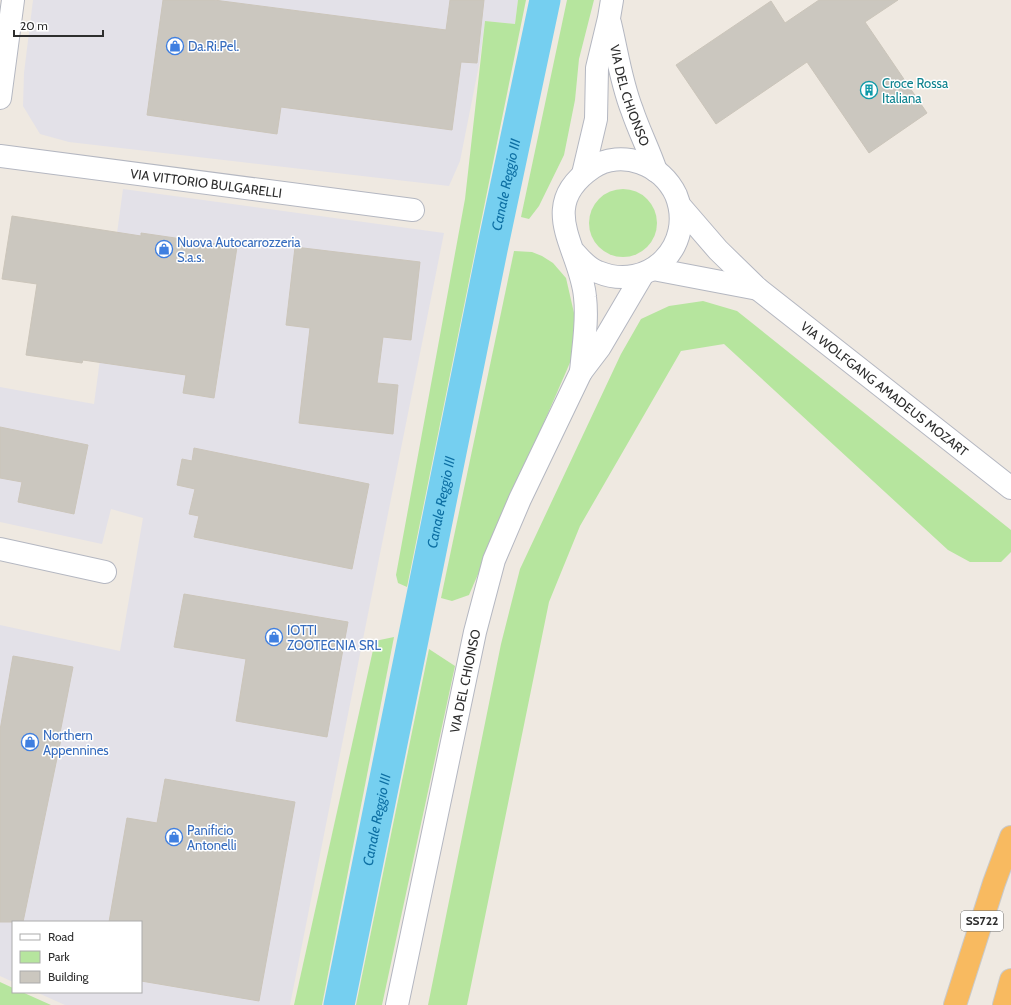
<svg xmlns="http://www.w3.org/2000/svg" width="1011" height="1005" viewBox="0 0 1011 1005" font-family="Cabin,sans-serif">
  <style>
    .industrial { fill: #e3e1e8 }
    .green { fill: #b6e59e }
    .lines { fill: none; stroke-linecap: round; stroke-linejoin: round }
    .canal { stroke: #75cff0; stroke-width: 31 }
    .building { fill: #cbc7bf; stroke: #cbc5ba }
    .minor-casing { stroke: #b4b7c1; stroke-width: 24 }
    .tertiary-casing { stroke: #b4b7c1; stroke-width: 24 }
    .secondary-casing { stroke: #b4b7c1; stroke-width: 24 }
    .trunk-casing { stroke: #c9c9c9; stroke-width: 24 }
    .minor { stroke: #fff; stroke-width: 22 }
    .tertiary { stroke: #fff; stroke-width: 22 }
    .secondary { stroke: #fff; stroke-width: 22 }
    .trunk { stroke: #f8ba60; stroke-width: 22 }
    .labels { text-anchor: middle; stroke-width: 3; stroke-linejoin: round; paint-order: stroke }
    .shield { fill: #fff; stroke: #6d6d6d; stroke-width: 1 }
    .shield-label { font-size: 12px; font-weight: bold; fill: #2e2e2e }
    .shop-label { font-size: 13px; fill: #366cbe; stroke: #fff; text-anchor: start }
    .culture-label { font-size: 13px; fill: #0d838f; stroke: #fff; text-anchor: start }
    .street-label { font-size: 13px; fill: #2e2e2e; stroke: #fff }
    .water-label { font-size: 14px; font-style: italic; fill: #0d6fa3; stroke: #fff }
  </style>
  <rect width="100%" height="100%" fill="#efe9e1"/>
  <!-- industrial -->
  <g class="industrial">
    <path d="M 33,0 L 518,0 L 515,24 L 485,21 L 479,65 L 460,161 L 449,186 L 69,142 L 40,134 L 23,106 L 24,73 Z"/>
    <path d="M 123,189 L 444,233 L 290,1005 L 65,1005 L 36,992 L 141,992 L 141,922 L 13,922 L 13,982 L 0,976 L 0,625 L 120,651 L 143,518 L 111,509 L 102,544 L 0,522 L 0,387 L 94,404 Z"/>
  </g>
  <!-- green -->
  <g class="green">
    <path d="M 518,0 L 526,0 L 407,587 L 398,583 L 396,575 L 465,199 L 485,21 L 515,24 Z"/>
    <path d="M 567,0 L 594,0 L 579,59 L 575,100 L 564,155 L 539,206 L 529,219 L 521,217 Z"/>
    <circle cx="623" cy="223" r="34"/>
    <path d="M 514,251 L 532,252 L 542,256 L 553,263 L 566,278 L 577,326 L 572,358 L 469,595 L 452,601 L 441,598 Z"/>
    <path d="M 703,301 L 737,311 L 1011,530 L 1011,552 L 1001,562 L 970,562 L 948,550 L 724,344 L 681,351 L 580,526 L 549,602 L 467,1005 L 428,1005 L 501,644 L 520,569 L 621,354 L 641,319 L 669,306 Z"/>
    <path d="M 394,637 L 322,1005 L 294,1005 L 375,641 Z"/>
    <path d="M 429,649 L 455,666 L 382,1005 L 356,1005 Z"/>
    <path d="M 0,982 L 13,988 L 13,992 L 22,992 L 51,1005 L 0,1005 Z"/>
  </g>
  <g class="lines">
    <!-- canal -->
    <path class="canal" id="s1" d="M 339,1005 L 492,250 L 545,0"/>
  </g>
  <!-- building -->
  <g class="building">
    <path d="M 163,0 L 214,0 L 446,30 L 450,0 L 484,0 L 477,63 L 461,62 L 452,130 L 281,107 L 277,134 L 147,115 Z"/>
    <path d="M 819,0 L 898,0 L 865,22 L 927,113 L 869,153 L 807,62 L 716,124 L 676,65 L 771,1 L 785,23 Z"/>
    <path d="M 12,216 L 141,236 L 141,233 L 237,247 L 214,398 L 183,393 L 186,375 L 83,360 L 82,363 L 26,355 L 37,284 L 2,279 Z"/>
    <path d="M 295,247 L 420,262 L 411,340 L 383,337 L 377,383 L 398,385 L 393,434 L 299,423 L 310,328 L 286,325 Z"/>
    <path d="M 0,427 L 88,445 L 74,514 L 18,502 L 22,482 L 0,478 Z"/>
    <path d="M 194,448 L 369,484 L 352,569 L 194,537 L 199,516 L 189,514 L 195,489 L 177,485 L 182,459 L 192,461 Z"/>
    <path d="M 184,594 L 348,622 L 327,737 L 236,721 L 246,659 L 174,647 Z"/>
    <path d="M 13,656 L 73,667 L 59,738 L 61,739 L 23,922 L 0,922 L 0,730 Z"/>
    <path d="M 165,779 L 295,802 L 259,1001 L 141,981 L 141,922 L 109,922 L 127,818 L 157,823 Z"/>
  </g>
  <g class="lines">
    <!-- minor casing -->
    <g class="minor-casing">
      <g id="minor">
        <path d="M 0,98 L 13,0"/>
        <path id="s2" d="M 0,156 L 413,210"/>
        <path d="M 0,549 L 105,572"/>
      </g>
    </g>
    <!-- tertiary casing -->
    <g class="tertiary-casing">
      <g id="tertiary">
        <path id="s3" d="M 680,206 L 718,250 L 758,289 L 1011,488"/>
        <path d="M 653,269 L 758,289"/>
      </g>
    </g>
    <!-- secondary casing -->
    <g class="secondary-casing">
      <g id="secondary">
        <path id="s4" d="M 610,23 C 617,52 621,82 632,110 C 639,131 649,150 656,171"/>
        <path d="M 583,174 L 596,119 L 597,68 L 609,18 L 612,0"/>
        <path d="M 573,251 C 580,259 587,268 598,272 C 649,293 696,245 676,195 C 669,180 656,168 641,163 C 625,157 606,158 592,168 C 535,207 581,249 585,297 C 588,322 583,347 581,372"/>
        <path id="s5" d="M 397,1005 L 475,632 L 494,560 L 520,499 L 581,372 L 600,347 L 643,274"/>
      </g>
    </g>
    <!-- trunk casing -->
    <g class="trunk-casing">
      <g id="trunk">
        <path d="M 955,1005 L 994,883 L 1011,837"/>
        <path d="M 1004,1005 L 1011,980"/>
      </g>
    </g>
    <!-- minor -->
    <use href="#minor" class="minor"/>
    <!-- tertiary -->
    <use href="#tertiary" class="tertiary"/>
    <!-- secondary -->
    <use href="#secondary" class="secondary"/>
    <!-- trunk -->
    <use href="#trunk" class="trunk"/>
  </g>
  <!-- icons -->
  <defs>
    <g id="shop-ring" transform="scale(0.9)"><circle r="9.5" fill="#fff" stroke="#3f7fe0" stroke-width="1.5"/><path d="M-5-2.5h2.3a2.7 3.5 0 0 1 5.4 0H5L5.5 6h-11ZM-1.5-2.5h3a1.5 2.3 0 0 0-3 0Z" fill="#3f7fe0"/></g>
    <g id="building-ring" transform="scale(0.9)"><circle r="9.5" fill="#fff" stroke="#0f9aa8" stroke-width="1.5"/><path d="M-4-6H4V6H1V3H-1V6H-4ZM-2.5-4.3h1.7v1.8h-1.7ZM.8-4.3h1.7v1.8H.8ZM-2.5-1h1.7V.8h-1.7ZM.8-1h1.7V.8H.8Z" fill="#0f9aa8"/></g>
  </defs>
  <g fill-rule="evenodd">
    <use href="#shop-ring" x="175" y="46"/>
    <use href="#building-ring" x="869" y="90"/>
    <use href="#shop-ring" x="164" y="249"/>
    <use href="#shop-ring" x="274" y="637"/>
    <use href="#shop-ring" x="30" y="742"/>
    <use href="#shop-ring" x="174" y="837"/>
  </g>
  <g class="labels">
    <!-- shield labels -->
    <rect class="shield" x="961" y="911" width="42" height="20" rx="3"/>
    <g class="shield-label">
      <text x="982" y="925">SS722</text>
    </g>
    <!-- shop labels -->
    <g class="shop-label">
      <text x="188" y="51">Da.Ri.Pel.</text>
      <text x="177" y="247">Nuova Autocarrozzeria<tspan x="177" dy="15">S.a.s.</tspan></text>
      <text x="287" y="635">IOTTI<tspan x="287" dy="15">ZOOTECNIA SRL</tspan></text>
      <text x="43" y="740">Northern<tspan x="43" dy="15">Appennines</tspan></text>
      <text x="187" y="835">Panificio<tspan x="187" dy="15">Antonelli</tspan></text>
    </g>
    <!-- culture labels -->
    <g class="culture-label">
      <text x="882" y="88">Croce Rossa<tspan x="882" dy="15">Italiana</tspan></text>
    </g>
    <!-- street labels -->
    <g class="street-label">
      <text dy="5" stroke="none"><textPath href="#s4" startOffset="75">VIA DEL CHIONSO</textPath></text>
      <text dy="5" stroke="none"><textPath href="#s2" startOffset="208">VIA VITTORIO BULGARELLI</textPath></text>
      <text dy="5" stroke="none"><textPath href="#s3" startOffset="275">VIA WOLFGANG AMADEUS MOZART</textPath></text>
      <text dy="5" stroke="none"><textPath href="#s5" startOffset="331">VIA DEL CHIONSO</textPath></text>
    </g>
    <!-- water labels -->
    <g class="water-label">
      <text dy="5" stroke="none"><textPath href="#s1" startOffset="837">Canale Reggio III</textPath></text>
      <text dy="5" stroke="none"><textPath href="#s1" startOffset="513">Canale Reggio III</textPath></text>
      <text dy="5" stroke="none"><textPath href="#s1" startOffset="189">Canale Reggio III</textPath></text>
    </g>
  </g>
  <!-- legend -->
  <rect x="12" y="921" width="130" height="72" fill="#ffffff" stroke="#ababab"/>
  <rect x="20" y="934" width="20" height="6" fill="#ffffff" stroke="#ababab"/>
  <text x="48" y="941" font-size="12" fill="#2e2e2e">Road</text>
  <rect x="20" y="951" width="20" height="12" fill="#b6e59e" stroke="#ababab"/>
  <text x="48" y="961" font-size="12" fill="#2e2e2e">Park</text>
  <rect x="20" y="971" width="20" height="12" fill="#cbc7bf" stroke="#ababab"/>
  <text x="48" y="981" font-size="12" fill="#2e2e2e">Building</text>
  <!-- scale -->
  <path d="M14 30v6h89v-6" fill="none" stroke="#2e2e2e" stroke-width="2"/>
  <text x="20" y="30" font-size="12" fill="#2e2e2e" stroke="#ffffff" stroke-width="3" paint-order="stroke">20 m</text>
</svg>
